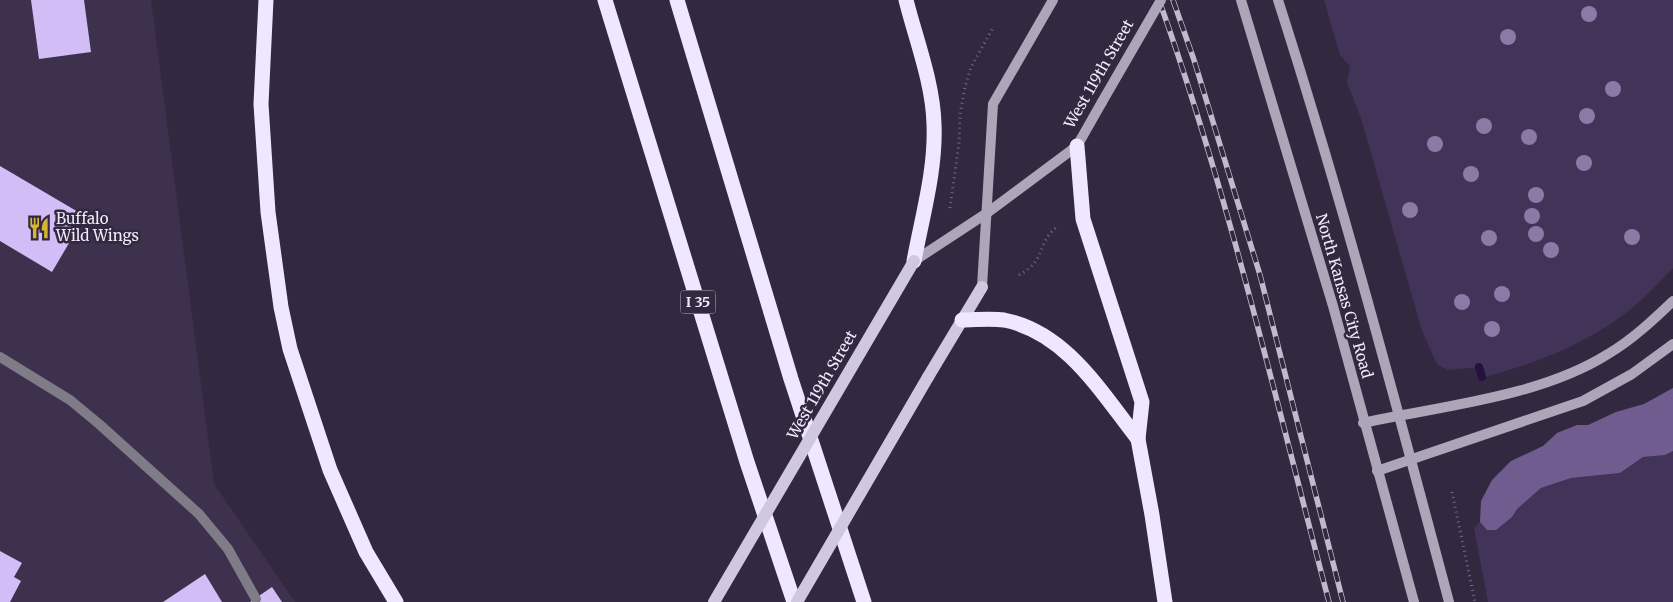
<svg xmlns="http://www.w3.org/2000/svg" width="1673" height="602" viewBox="0 0 1673 602" font-family="Merriweather,serif">
  <style>
    .built { fill: #3d314e }
    .green { fill: #423358 }
    .forest { fill: #715c90 }
    .lines { fill: none; stroke-linecap: round; stroke-linejoin: round }
    .stream { stroke: #26103e; stroke-width: 8 }
    .building { fill: #d3bdf7 }
    .path { stroke: #726b7f; stroke-width: 3; stroke-dasharray: 1 4; stroke-linecap: butt }
    .minor { stroke: #7f7b87; stroke-width: 10 }
    .secondary { stroke: #ada6b9; stroke-width: 10 }
    .primary { stroke: #d0c7e0; stroke-width: 12 }
    .motorway { stroke: #efe7ff; stroke-width: 15 }
    .rail-casing { stroke: #c0bacb; stroke-width: 5.5 }
    .rail { stroke: #322940; stroke-width: 4; stroke-dasharray: 11; stroke-linecap: butt }
    .secondary-bridge { stroke: #ada6b9; stroke-width: 10 }
    .primary-bridge { stroke: #d0c7e0; stroke-width: 12 }
    .tree { fill: #8b79a6 }
    .labels { text-anchor: middle; stroke-width: 5; stroke-linejoin: round; paint-order: stroke }
    .shield { fill: #322940; stroke: #b7b1c2; stroke-width: 1 }
    .shield-label { font-size: 14px; font-weight: bold; fill: #f0ebfa }
    .street-label { font-size: 15px; fill: #f0ebfa; stroke: #322940 }
    .poi-label { font-size: 15px; fill: #f0ebfa; stroke: #322940; text-anchor: start }
  </style>
  <rect width="100%" height="100%" fill="#322940"/>
  <!-- built -->
  <path class="built" d="M 0,0 L 151,0 L 214,484 L 295,602 L 0,602 Z"/>
  <!-- green -->
  <g class="green">
    <path d="M 1324,0 L 1673,0 L 1673,268 C 1660,281 1647,296 1632,308 C 1588,344 1539,362 1485,377 L 1482,376 L 1480,367 L 1448,370 L 1437,364 L 1422,331 L 1361,118 L 1347,83 L 1350,66 L 1340,55 Z"/>
    <path d="M 1673,451 L 1673,602 L 1488,602 L 1474,528 L 1480,522 L 1487,530 L 1512,517 L 1517,509 L 1541,488 L 1571,478 L 1620,473 L 1643,457 L 1665,455 Z"/>
  </g>
  <!-- forest -->
  <path class="forest" d="M 1673,388 L 1673,451 L 1665,455 L 1643,457 L 1620,473 L 1571,478 L 1541,488 L 1517,509 L 1512,517 L 1496,530 L 1487,530 L 1480,522 L 1481,501 L 1492,480 L 1511,461 L 1543,446 L 1557,433 L 1577,425 L 1588,425 L 1616,412 L 1644,404 Z"/>
  <g class="lines">
    <!-- stream -->
    <path class="stream" d="M 1479,367 L 1482,377"/>
  </g>
  <!-- building -->
  <g class="building">
    <path d="M 31,0 L 84,0 L 91,52 L 39,59 Z"/>
    <path d="M 0,166 L 85,216 L 52,272 L 0,241 Z"/>
    <path d="M 0,551 L 22,563 L 14,577 L 21,581 L 10,602 L 0,602 Z"/>
    <path d="M 205,574 L 222,602 L 163,602 Z"/>
    <path d="M 272,587 L 282,602 L 250,602 Z"/>
  </g>
  <g class="lines">
    <!-- path -->
    <g class="path">
      <path d="M 950,208 L 959,143 L 960,114 L 965,87 L 971,67 L 994,26"/>
      <path d="M 1019,275 C 1048,260 1036,240 1059,226"/>
      <path d="M 1452,492 L 1475,602"/>
    </g>
    <!-- minor -->
    <path class="minor" d="M 0,357 L 70,400 L 99,424 L 199,514 L 228,549 L 256,599"/>
    <!-- secondary -->
    <g class="secondary">
      <path d="M 1241,0 L 1333,306 L 1414,602"/>
      <path d="M 1278,0 C 1342,199 1395,400 1449,602"/>
      <path d="M 914,261 L 987,213 L 1077,146 L 1102,102"/>
      <path d="M 982,287 L 993,104 L 1053,0"/>
      <path d="M 1363,423 C 1441,406 1540,397 1608,354 C 1632,340 1653,320 1673,301"/>
      <path d="M 1377,471 L 1583,401 L 1632,374 L 1673,344"/>
    </g>
    <!-- primary -->
    <path class="primary" d="M 928,377 L 982,287"/>
    <!-- motorway -->
    <g class="motorway">
      <path d="M 266,0 L 261,104 L 268,212 L 281,307 L 290,349 L 330,470 L 366,552 L 396,602"/>
      <path d="M 605,0 L 747,462 L 794,602"/>
      <path d="M 677,0 L 791,379 L 864,602"/>
      <path d="M 906,0 C 916,40 933,83 934,124 C 936,170 922,217 914,261"/>
      <path d="M 1077,146 L 1083,219 L 1142,402 L 1138,439 L 1152,515 L 1165,602"/>
      <path d="M 962,320 C 975,320 990,318 1004,320 C 1066,332 1101,392 1138,439"/>
    </g>
    <!-- rail casing -->
    <g class="rail-casing">
      <g id="rail">
        <path d="M 1159,0 C 1229,196 1276,401 1329,602"/>
        <path d="M 1173,0 L 1194,60 L 1260,275 L 1343,602"/>
      </g>
    </g>
    <!-- rail -->
    <use href="#rail" class="rail"/>
    <!-- secondary-bridge -->
    <path class="secondary-bridge" d="M 1102,102 L 1161,0"/>
    <!-- primary-bridge -->
    <g class="primary-bridge">
      <path d="M 714,602 L 914,261"/>
      <path d="M 797,602 L 928,377"/>
    </g>
  </g>
  <!-- trees -->
  <g class="tree">
    <circle cx="1589" cy="14" r="8"/>
    <circle cx="1508" cy="37" r="8"/>
    <circle cx="1613" cy="89" r="8"/>
    <circle cx="1587" cy="116" r="8"/>
    <circle cx="1484" cy="126" r="8"/>
    <circle cx="1529" cy="137" r="8"/>
    <circle cx="1435" cy="144" r="8"/>
    <circle cx="1584" cy="163" r="8"/>
    <circle cx="1471" cy="174" r="8"/>
    <circle cx="1536" cy="195" r="8"/>
    <circle cx="1410" cy="210" r="8"/>
    <circle cx="1532" cy="216" r="8"/>
    <circle cx="1536" cy="234" r="8"/>
    <circle cx="1632" cy="237" r="8"/>
    <circle cx="1489" cy="238" r="8"/>
    <circle cx="1551" cy="250" r="8"/>
    <circle cx="1502" cy="294" r="8"/>
    <circle cx="1462" cy="302" r="8"/>
    <circle cx="1492" cy="329" r="8"/>
  </g>
  <!-- icons -->
  <defs>
    <g id="restaurant-bare" transform="scale(1.725)"><path d="M-5-6h1v4h1v-4h1v4h1v-4h1v5L-1.5 .5V6h-2V.5L-5-1ZM5-6V6H3V1.5H1.5Q1.5-4 5-6Z" fill="#d8b434" stroke="#322940" stroke-width="2.5" paint-order="stroke"/></g>
  </defs>
  <g fill-rule="evenodd">
    <use href="#restaurant-bare" x="39" y="228"/>
  </g>
  <g class="labels">
    <!-- shield labels -->
    <rect class="shield" x="680.5" y="290.5" width="35" height="23" rx="4"/>
    <g class="shield-label">
      <text x="698" y="307">I 35</text>
    </g>
    <!-- street labels -->
    <g class="street-label">
      <text transform="translate(1099 74) rotate(-60)" y="5">West 119th Street</text>
      <text transform="translate(1344 296) rotate(74)" y="5">North Kansas City Road</text>
      <text transform="translate(822 385) rotate(-60)" y="5">West 119th Street</text>
    </g>
    <!-- poi labels -->
    <g class="poi-label">
      <text x="56" y="224">Buffalo<tspan x="56" dy="17">Wild Wings</tspan></text>
    </g>
  </g>
</svg>
